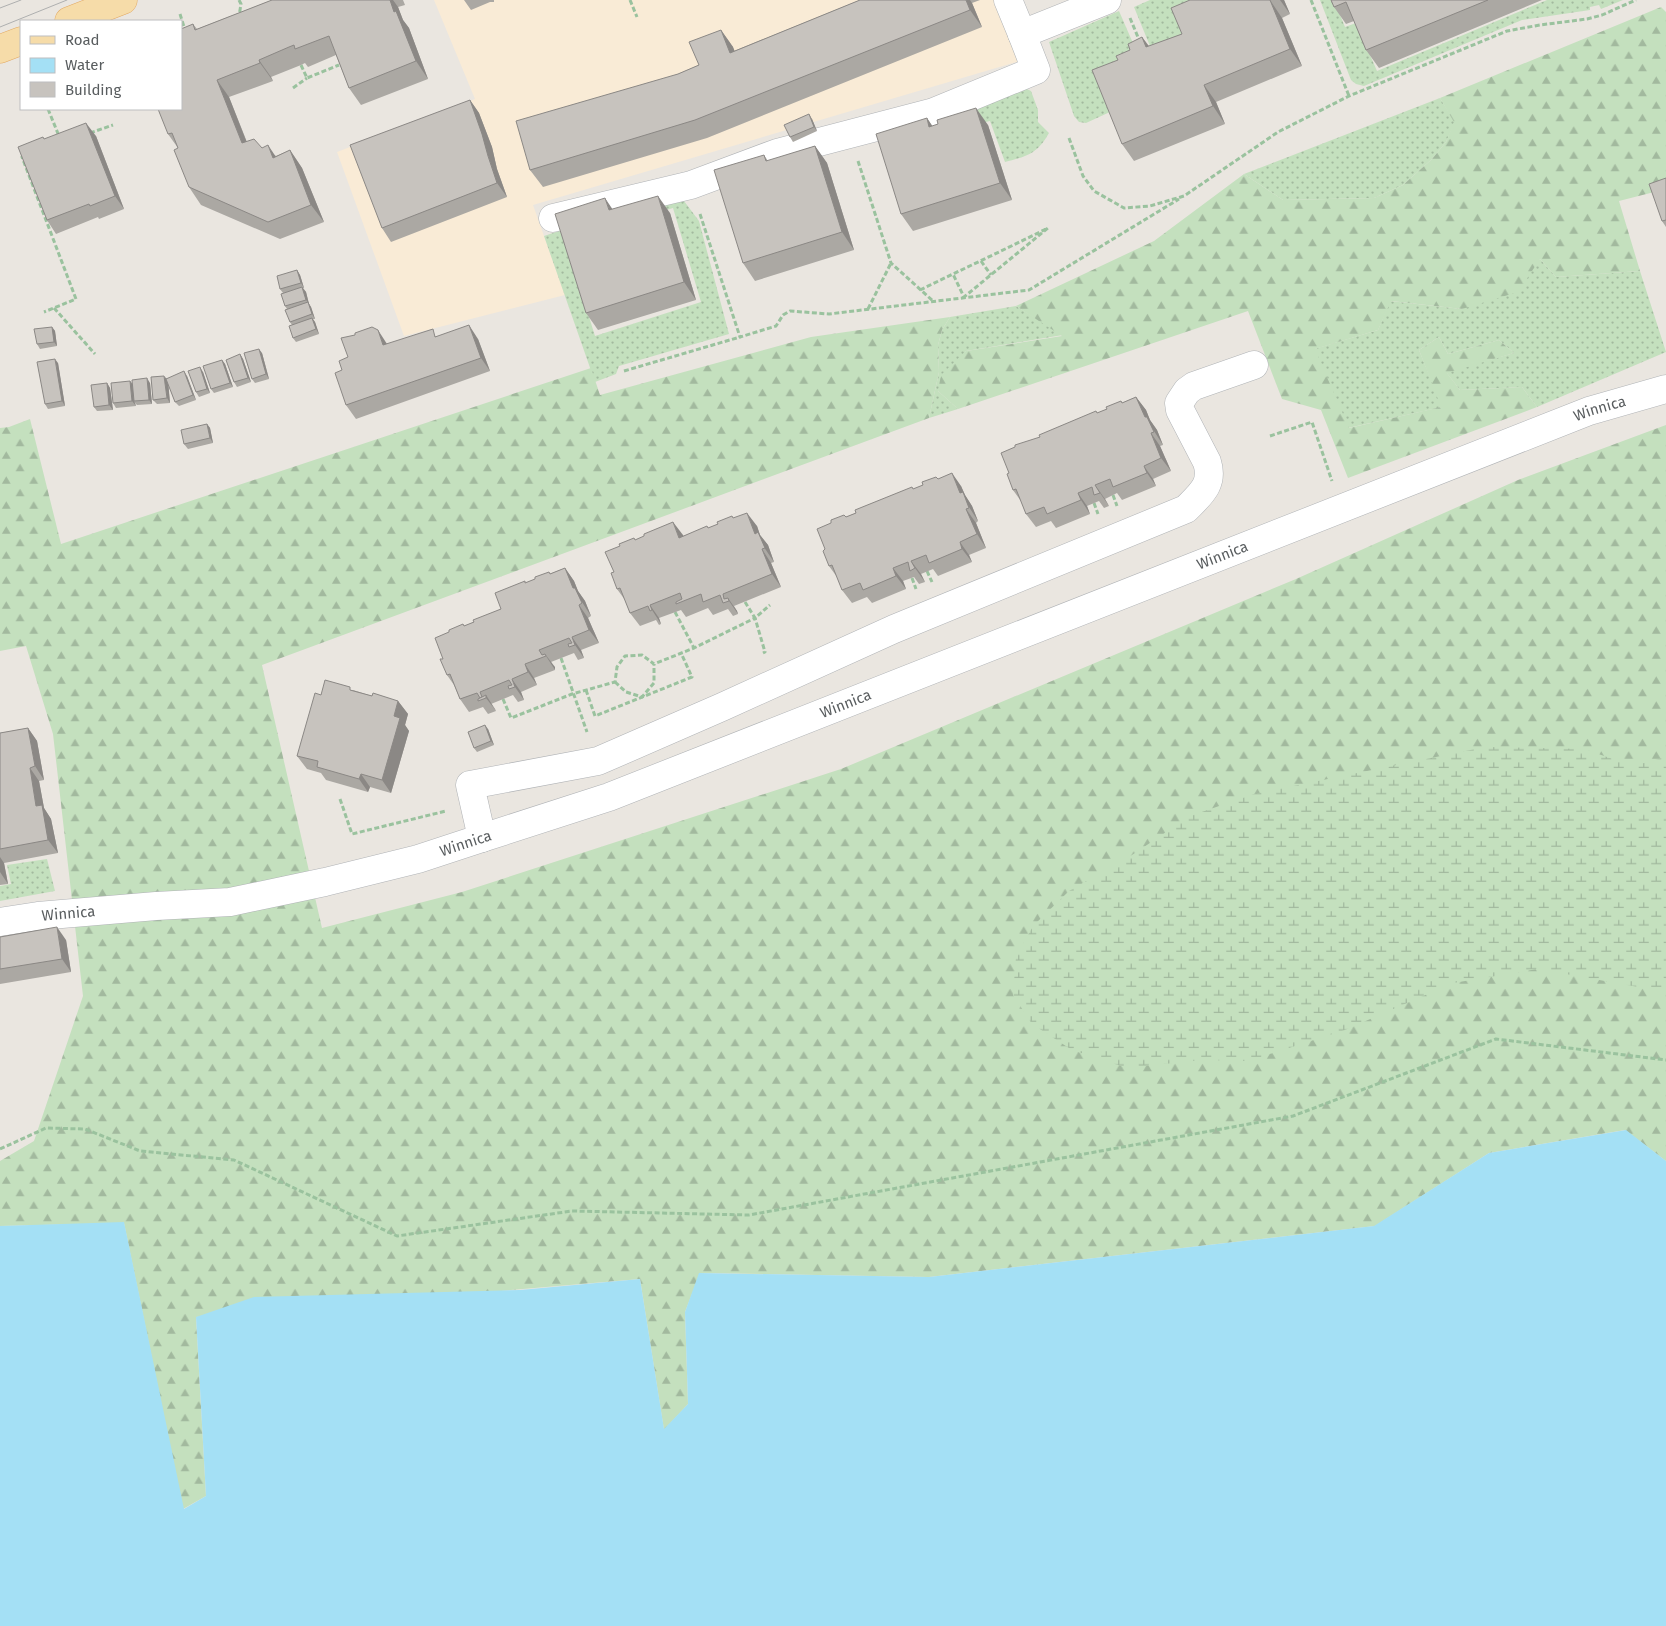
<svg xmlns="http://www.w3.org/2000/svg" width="1666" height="1626" viewBox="0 0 1666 1626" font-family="'Fira Sans',sans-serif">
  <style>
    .commercial { fill: #f9ebd6 }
    .grass { fill: url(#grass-dots) }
    .forest { fill: url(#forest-firs) }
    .wetland { fill: url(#wetland-marsh) }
    .water { fill: #a4e0f5 }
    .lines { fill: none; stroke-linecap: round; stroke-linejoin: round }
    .minor-casing { stroke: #b0b3b6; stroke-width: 29 }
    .major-casing { stroke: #e2a861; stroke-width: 29 }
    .path { stroke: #9ac29e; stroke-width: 3; stroke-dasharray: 5 2.5; stroke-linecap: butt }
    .minor { stroke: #fff; stroke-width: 28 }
    .major { stroke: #f6dca9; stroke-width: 28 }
    .tram { stroke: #aeafaf; stroke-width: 1 }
    .wall { fill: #aba8a3 }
    .shaded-wall { fill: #8b8885 }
    .building { fill: #c7c3be; stroke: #8b8885 }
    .labels { text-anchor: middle; stroke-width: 4.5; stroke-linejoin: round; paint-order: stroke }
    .street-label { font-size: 15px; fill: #595d5f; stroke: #fff }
  </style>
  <defs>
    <pattern id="grass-dots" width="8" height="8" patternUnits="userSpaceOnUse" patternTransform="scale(1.25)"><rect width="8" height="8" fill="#c4e0be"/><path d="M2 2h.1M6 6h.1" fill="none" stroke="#a2b99e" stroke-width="1.8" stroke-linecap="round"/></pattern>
    <pattern id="forest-firs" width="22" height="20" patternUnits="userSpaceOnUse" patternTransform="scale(1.25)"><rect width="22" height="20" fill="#c4e0be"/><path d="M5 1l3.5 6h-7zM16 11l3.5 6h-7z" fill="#a2b99e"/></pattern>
    <pattern id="wetland-marsh" width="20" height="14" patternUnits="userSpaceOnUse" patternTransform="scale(1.25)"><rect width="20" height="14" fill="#c4e0be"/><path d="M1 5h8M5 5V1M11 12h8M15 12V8" fill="none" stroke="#a2b99e"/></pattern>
  </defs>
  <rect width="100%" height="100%" fill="#eae6e0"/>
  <!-- commercial -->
  <path class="commercial" d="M 434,0 L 997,0 L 1020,61 L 533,205 L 565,295 L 404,336 L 337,152 L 475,99 Z"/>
  <!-- grass -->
  <g class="grass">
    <path d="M 1150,0 L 1219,0 L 1191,49 L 1152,51 L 1134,7 Z"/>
    <path d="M 1320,0 L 1334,0 L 1345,27 L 1356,23 L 1377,71 L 1547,0 L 1623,0 L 1601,9 L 1599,5 L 1590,7 L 1590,10 L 1522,20 L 1364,86 L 1356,84 L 1351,80 Z"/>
    <path d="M 1119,11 L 1139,57 L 1110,112 L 1086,123 L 1079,122 L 1074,116 L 1049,42 Z"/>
    <path d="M 1021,86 L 1031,91 L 1038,110 L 1038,122 L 1049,133 C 1037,154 1028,156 1005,162 L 990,121 L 948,131 L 948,116 Z"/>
    <path d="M 1440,98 L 1455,122 L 1446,142 L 1432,159 L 1403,185 L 1374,198 L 1283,200 L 1244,174 Z"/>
    <path d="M 678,193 L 699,221 L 729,334 L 619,366 L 616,374 L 595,382 L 544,236 L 562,230 L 595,336 L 701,302 L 673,208 L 633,220 Z"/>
    <path d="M 1540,259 L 1556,277 L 1640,271 L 1666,352 L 1537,407 L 1522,387 L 1460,390 L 1446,372 L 1514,353 L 1499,340 L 1448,354 L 1439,337 L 1419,350 L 1442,407 L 1348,428 L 1314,349 L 1378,330 L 1390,301 L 1462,309 Z"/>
    <path d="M 1016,306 L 1063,335 L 966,351 L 938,391 L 958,409 L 929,418 L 939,372 L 938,345 L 942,330 L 950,317 Z"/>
    <path d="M 47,859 L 55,891 L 0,901 L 0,886 L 11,884 L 7,865 Z"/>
  </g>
  <!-- forest -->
  <g class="forest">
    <path d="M 1661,7 L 1666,12 L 1666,189 L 1619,201 L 1640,271 L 1556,277 L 1540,259 L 1518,292 L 1462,309 L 1391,301 L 1378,330 L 1315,349 L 1349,428 L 1441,407 L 1419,350 L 1439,337 L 1448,354 L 1499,340 L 1514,353 L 1447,373 L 1460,390 L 1522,387 L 1537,407 L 1348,478 L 1321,410 L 1282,399 L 1248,311 L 958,409 L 938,391 L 941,375 L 966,351 L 1062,336 L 1016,306 L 1154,241 L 1244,174 L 1283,200 L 1374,198 L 1403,185 L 1432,159 L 1446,142 L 1454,122 L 1440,98 Z"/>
    <path d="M 950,317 L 942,330 L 938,345 L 939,372 L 929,418 L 262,665 L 322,928 L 462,892 L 841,769 L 1296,579 L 1518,480 L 1666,425 L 1666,1161 L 1625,1130 L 1489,1153 L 1375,1226 L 929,1277 L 700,1273 L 685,1312 L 688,1404 L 664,1430 L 640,1279 L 196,1317 L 206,1496 L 183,1509 L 124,1223 L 0,1226 L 0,1161 L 34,1141 L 83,996 L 53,734 L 26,646 L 0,651 L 0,428 L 9,427 L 30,419 L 61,544 L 591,368 L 600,395 L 811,337 Z"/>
  </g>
  <!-- wetland -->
  <path class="wetland" d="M 1485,747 L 1584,749 L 1633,766 L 1666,757 L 1666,992 L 1538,969 L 1453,983 L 1345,1030 L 1248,1061 L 1201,1060 L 1127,1068 L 1072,1050 L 1032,1024 L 1013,995 L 1016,957 L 1033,926 L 1069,891 L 1132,855 L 1190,816 L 1254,794 Z"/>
  <!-- water -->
  <path class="water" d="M 1626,1130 L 1666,1161 L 1666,1626 L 0,1626 L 0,1226 L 124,1222 L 184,1509 L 206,1496 L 196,1317 L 254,1297 L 520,1290 L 640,1279 L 664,1429 L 688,1404 L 685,1312 L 699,1273 L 929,1277 L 1374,1226 L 1489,1153 Z"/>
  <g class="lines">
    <!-- minor casing -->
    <g class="minor-casing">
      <g id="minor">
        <path d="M 1008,0 L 1022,34 L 1107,0"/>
        <path d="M 553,218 L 691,185 L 777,153 L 934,112 L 1036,70 L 1022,34"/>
        <path d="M 482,838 L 470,785 L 598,761 L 722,707 L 894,629 L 1186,509 C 1201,494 1214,484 1207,462 L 1180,410 L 1179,403 L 1187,391 L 1194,386 L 1254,365"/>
        <path id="s1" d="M 0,922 L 38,916 L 156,906 L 230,902 L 325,882 L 418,859 L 482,838 L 609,797 L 1589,411 L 1666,389"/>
      </g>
    </g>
    <!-- major casing -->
    <g class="major-casing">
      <g id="major">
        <path d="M 69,21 L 123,0"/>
        <path d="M 0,49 L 21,41"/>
      </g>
    </g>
    <!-- path -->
    <g class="path">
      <path d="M 239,0 L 241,4 L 239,16"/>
      <path d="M 630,0 L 637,17"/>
      <path d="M 1311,0 L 1349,96"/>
      <path d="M 180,14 L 185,30"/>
      <path d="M 1130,18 L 1140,42"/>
      <path d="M 301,65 L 307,78 L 339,65"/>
      <path d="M 293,88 L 307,78"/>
      <path d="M 48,109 L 59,136"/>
      <path d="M 90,133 L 113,125"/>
      <path d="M 1069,138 L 1083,176 L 1094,191 L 1124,208 L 1150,206 L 1184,196 L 1278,132 L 1349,96 L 1507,31 L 1540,25 L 1587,19 L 1602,15 L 1636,0"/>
      <path d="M 25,156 L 22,157 L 76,299 L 44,312"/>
      <path d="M 858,161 L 891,263 L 933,301"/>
      <path d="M 700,214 L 740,337 L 776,326 L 783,315 L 790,311 L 829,314 L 1029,290 L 1179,199"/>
      <path d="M 981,261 L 991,275"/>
      <path d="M 920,290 C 963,269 1006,249 1048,228 L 964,297 L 953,274"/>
      <path d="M 54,308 L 95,354"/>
      <path d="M 868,309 L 891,263"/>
      <path d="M 624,371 L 740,337"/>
      <path d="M 1270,436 L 1312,422 L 1332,481"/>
      <path d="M 1113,495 L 1117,506"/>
      <path d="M 1094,503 L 1098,514"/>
      <path d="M 927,571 L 932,582"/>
      <path d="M 912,578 L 916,589"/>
      <path d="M 745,602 L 755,618 L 770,605"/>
      <path d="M 675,612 L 694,648"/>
      <path d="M 561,658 L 587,732"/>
      <path d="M 615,682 L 626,692 L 642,697 L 654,683 L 654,664"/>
      <path d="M 586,690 L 595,716 L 692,677 L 681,653"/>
      <path d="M 503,699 L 511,718 L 572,694 L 615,682 L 617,667 L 625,656 L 642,655 L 654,664 L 694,648 L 755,618 L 765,652 L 763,653"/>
      <path d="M 340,799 L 352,834 L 446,811"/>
      <path d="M 0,1149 L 46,1128 L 85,1129 L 140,1151 L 234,1160 L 397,1236 L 572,1211 L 749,1215 L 1293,1116 L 1496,1039 L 1666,1060"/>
    </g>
    <!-- minor -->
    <use href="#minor" class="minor"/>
    <!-- major -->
    <use href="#major" class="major"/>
    <!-- tram -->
    <g class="tram">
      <path d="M 0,8 L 21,0"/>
      <path d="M 0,27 L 67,0"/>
    </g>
  </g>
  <!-- wall -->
  <g class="wall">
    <path d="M 272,0 L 403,0 L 405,5 L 398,7 L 403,20 L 409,28 L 428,79 L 361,105 L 349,88 L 336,55 L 308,67 L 305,63 L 301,65 L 271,77 L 273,81 L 229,97 L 247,142 L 262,148 L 276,156 L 290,150 L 302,168 L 324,222 L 280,239 L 201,205 L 189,187 L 178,148 L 168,134 L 193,24 L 197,29 Z"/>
    <path d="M 464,0 L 494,0 L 494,2 L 490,2 L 471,10 Z"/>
    <path d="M 860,0 L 980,0 L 972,3 L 982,27 L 707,138 L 543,187 L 530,170 L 678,74 L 699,65 L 721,30 L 733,47 L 734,51 Z"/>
    <path d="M 1190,0 L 1284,0 L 1290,14 L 1282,18 L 1302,66 L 1216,102 L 1225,124 L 1134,161 L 1122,144 L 1118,60 L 1130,50 L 1142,37 L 1149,46 L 1182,34 Z"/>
    <path d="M 1331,0 L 1542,0 L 1379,68 L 1366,50 L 1354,21 L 1346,24 L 1334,7 Z"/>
    <path d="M 470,100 L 479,113 L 492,147 L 497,169 L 507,197 L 391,242 L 382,228 Z"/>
    <path d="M 927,118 L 932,126 L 988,125 L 1012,200 L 913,231 L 901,214 Z"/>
    <path d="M 812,119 L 817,131 L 793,142 L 790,137 Z"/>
    <path d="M 96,136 L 124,209 L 99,219 L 98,217 L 56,234 L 47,220 L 45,139 Z"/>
    <path d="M 815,146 L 827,163 L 854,250 L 755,281 L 743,263 L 764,155 L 768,161 Z"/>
    <path d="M 1666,178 L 1666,227 L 1662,221 Z"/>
    <path d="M 612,209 L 670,213 L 696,300 L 598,330 L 586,313 Z"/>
    <path d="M 297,270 L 300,275 L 304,288 L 303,288 L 306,292 L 309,304 L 311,307 L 315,319 L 313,319 L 315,322 L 319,334 L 296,342 L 293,338 L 292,325 L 290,322 L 287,309 L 285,306 L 283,293 L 280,289 Z"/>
    <path d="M 52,327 L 55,331 L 57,346 L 40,349 L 37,344 Z"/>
    <path d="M 355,335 L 387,344 L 438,336 L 478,339 L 490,371 L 356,419 L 346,405 L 342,370 L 348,357 Z"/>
    <path d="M 262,353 L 269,379 L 255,383 L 252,379 Z"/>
    <path d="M 240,354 L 243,359 L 251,382 L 237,387 L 234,382 Z"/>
    <path d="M 222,360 L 225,364 L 233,387 L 214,393 L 211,389 Z"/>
    <path d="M 58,363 L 65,406 L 48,409 L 45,404 Z"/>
    <path d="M 203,372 L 210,393 L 199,397 L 196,392 Z"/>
    <path d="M 187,376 L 196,400 L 179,406 L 175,402 L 168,383 L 170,403 L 157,404 L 153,400 L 166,379 Z"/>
    <path d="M 130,381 L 133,384 L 150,383 L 152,404 L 137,405 L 135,403 L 136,406 L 116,408 L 113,403 Z"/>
    <path d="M 107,383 L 110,388 L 113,410 L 97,411 L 94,407 Z"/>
    <path d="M 1136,397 L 1146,410 L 1150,420 L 1157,430 L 1163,445 L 1160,446 L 1171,471 L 1153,479 L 1156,486 L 1122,500 L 1117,493 L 1105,499 L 1109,506 L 1104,508 L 1099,501 L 1087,506 L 1090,514 L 1056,528 L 1051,521 L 1036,527 L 1026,514 L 1021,501 L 1013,490 L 1009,473 L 1040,437 L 1107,409 L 1121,401 L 1122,403 Z"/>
    <path d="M 207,424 L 210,428 L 213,443 L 188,449 L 184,444 Z"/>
    <path d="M 938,479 L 961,486 L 965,495 L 972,506 L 978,521 L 976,523 L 986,548 L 969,555 L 972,562 L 938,576 L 933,569 L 921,574 L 925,582 L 919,584 L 914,577 L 903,581 L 906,589 L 872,603 L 867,597 L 852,603 L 842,590 L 837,577 L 829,566 L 825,549 L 846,517 Z"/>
    <path d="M 733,518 L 757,526 L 760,535 L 768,545 L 774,562 L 771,563 L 781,587 L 734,606 L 737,611 L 738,614 L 733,616 L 728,609 L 713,615 L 708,608 L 686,617 L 681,610 L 659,618 L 661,624 L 659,625 L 656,620 L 640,626 L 630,613 L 625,600 L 617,589 L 614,572 L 635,540 L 683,536 L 709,528 Z"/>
    <path d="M 565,568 L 574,581 L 578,591 L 585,601 L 591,616 L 588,618 L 599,643 L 581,650 L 584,658 L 578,660 L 574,653 L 551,662 L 555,670 L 534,678 L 537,685 L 521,692 L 524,700 L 518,702 L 513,695 L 491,704 L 496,711 L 488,714 L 483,707 L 469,712 L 460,699 L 454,685 L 447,675 L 443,659 L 449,632 L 474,622 L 501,609 L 526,583 Z"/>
    <path d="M 353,690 L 372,696 L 398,701 L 408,714 L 405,725 L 409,731 L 391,793 L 370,787 L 368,792 L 326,780 L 321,773 L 307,769 L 297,756 L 321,695 Z"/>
    <path d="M 28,728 L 37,741 L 44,780 L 39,781 L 44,808 L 51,819 L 58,853 L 4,863 L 8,884 L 0,885 L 0,733 Z"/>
    <path d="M 488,729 L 494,745 L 477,752 L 474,748 Z"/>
    <path d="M 0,937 L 66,940 L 71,972 L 0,984 Z"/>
  </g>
  <!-- shaded-wall -->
  <g class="shaded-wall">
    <path d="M 390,0 L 393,0 L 398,7 L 403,20 L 409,28 L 428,79 L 416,61 L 394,12 Z"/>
    <path d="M 966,0 L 970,0 L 972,3 L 982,27 L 970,10 Z"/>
    <path d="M 1270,0 L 1282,18 L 1302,66 L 1290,49 Z"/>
    <path d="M 1280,0 L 1284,0 L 1290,14 Z"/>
    <path d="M 721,30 L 733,47 L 742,70 L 730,53 Z"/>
    <path d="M 1142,37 L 1155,55 L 1146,47 Z"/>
    <path d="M 259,60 L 271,77 L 273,81 L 260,63 Z"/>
    <path d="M 217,80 L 229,97 L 254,161 L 242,143 Z"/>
    <path d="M 1204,85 L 1216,102 L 1225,124 L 1213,106 Z"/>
    <path d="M 470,100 L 479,113 L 492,147 L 497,169 L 507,197 L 497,183 Z"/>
    <path d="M 976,108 L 988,125 L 1012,200 L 1000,183 Z"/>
    <path d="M 809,114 L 812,119 L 817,131 L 814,127 Z"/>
    <path d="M 927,118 L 939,136 L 929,127 Z"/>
    <path d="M 86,123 L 96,136 L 124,209 L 115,196 Z"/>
    <path d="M 268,145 L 280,163 L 273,158 Z"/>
    <path d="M 815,146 L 827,163 L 854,250 L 842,232 Z"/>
    <path d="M 290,150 L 302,168 L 324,222 L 311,205 Z"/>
    <path d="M 658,196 L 670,213 L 696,300 L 684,282 Z"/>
    <path d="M 605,198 L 617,216 L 609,210 Z"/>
    <path d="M 297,270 L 300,275 L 304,288 L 301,283 Z"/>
    <path d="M 302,287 L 306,292 L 309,304 L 306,300 Z"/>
    <path d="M 308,302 L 311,307 L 315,319 L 312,314 Z"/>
    <path d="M 312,318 L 315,322 L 319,334 L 316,329 Z"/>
    <path d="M 469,325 L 478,339 L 490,371 L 481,358 Z"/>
    <path d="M 52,327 L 55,331 L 57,346 L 54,342 Z"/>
    <path d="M 378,330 L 387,344 L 393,359 L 383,345 Z"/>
    <path d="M 259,349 L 262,353 L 269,379 L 266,374 Z"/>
    <path d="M 240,354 L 243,359 L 251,382 L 248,378 Z"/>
    <path d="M 55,359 L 58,363 L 65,406 L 62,401 Z"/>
    <path d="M 222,360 L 225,364 L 233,387 L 230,383 Z"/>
    <path d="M 200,367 L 203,372 L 210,393 L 207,389 Z"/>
    <path d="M 184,371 L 187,376 L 196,400 L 193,395 Z"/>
    <path d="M 164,376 L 168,380 L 170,403 L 167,398 Z"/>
    <path d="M 147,378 L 150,383 L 152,404 L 149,400 Z"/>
    <path d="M 130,381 L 133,385 L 134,401 L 136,406 L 132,401 Z"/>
    <path d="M 107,383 L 110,388 L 113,410 L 109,405 Z"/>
    <path d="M 1136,397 L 1146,410 L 1150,420 L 1157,430 L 1163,445 L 1145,417 Z"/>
    <path d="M 207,424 L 210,428 L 213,443 L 210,438 Z"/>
    <path d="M 1151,433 L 1160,446 L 1171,471 L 1161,458 Z"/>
    <path d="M 1144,466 L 1153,479 L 1156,486 L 1147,473 Z"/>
    <path d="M 952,473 L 961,486 L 965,495 L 972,506 L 978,521 L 960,493 Z"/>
    <path d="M 1095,485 L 1105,499 L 1109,506 L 1100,493 Z"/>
    <path d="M 1078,493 L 1087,506 L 1090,514 L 1081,500 Z"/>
    <path d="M 966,509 L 976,523 L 986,548 L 977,534 Z"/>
    <path d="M 747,513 L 757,526 L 760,535 L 768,545 L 774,562 L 755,534 Z"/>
    <path d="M 673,522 L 683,535 L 688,551 L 679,538 Z"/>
    <path d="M 960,542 L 969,555 L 972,562 L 962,549 Z"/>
    <path d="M 762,549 L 771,563 L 781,587 L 772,574 Z"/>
    <path d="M 911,561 L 921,574 L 925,582 L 915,568 Z"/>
    <path d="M 565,568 L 574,581 L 578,591 L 585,601 L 591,616 L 573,588 Z"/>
    <path d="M 893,568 L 903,581 L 906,589 L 896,576 Z"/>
    <path d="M 728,598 L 737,611 L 738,614 L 729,601 Z"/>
    <path d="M 579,605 L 588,618 L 599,643 L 589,630 Z"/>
    <path d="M 650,605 L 659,618 L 661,624 L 652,610 Z"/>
    <path d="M 572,637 L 581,650 L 584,658 L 575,645 Z"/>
    <path d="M 545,654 L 555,667 L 555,670 L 546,656 Z"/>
    <path d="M 525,664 L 534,678 L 537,685 L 528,672 Z"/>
    <path d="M 512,679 L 521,692 L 524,700 L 515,687 Z"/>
    <path d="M 486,695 L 495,709 L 496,711 L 486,698 Z"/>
    <path d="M 398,701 L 408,714 L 405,725 L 409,731 L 391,793 L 382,780 L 394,716 Z"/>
    <path d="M 485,725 L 488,729 L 494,745 L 491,741 Z"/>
    <path d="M 28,728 L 37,741 L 44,780 L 35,766 Z"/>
    <path d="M 30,768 L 39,781 L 44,808 L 51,819 L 58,853 L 48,840 L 36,806 Z"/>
    <path d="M 361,774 L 370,787 L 368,792 L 359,779 Z"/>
    <path d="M 0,857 L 4,863 L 8,884 L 0,872 Z"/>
    <path d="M 57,927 L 66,940 L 71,972 L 62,959 Z"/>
  </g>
  <!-- building -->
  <g class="building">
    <path d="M 272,0 L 390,0 L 394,12 L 396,11 L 416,61 L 349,88 L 329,36 L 295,49 L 294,45 L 289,47 L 259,60 L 260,63 L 217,80 L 242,143 L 254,139 L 262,148 L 268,145 L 273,158 L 290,150 L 311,205 L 268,222 L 189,187 L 174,150 L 178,148 L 172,133 L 168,134 L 158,109 L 181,109 L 181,29 L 193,24 L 195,30 Z"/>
    <path d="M 860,0 L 966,0 L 970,10 L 695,120 L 530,170 L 516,121 L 678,74 L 699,65 L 689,42 L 721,30 L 730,53 Z"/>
    <path d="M 1190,0 L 1270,0 L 1290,49 L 1204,85 L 1213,106 L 1122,144 L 1092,70 L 1118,60 L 1116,56 L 1130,50 L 1128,44 L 1142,37 L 1146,47 L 1182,34 L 1171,8 Z"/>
    <path d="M 1331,0 L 1488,0 L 1366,50 L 1346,2 L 1334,7 Z"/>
    <path d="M 470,100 L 482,134 L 488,156 L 497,183 L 382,228 L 350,145 Z"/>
    <path d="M 976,108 L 1000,183 L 901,214 L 876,134 L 927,118 L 929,127 L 938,124 L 937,120 Z"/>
    <path d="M 809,114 L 814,127 L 790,137 L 784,125 Z"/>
    <path d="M 86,123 L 115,196 L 90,206 L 89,204 L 47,220 L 18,147 L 43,137 L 44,139 Z"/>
    <path d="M 815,146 L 842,232 L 743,263 L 714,170 L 764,155 L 766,161 Z"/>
    <path d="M 1666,178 L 1666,220 L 1662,221 L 1649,184 Z"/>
    <path d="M 658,196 L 684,282 L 586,313 L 555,214 L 605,198 L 609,210 Z"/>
    <path d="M 297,270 L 301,283 L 280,289 L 277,276 Z"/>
    <path d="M 302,287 L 306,300 L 285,306 L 281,294 Z"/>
    <path d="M 308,302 L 312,314 L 290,322 L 285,310 Z"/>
    <path d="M 312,318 L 316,329 L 293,338 L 289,326 Z"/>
    <path d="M 469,325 L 481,358 L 346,405 L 335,373 L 342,370 L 339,361 L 348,357 L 341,338 L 355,335 L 355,333 L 372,327 L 378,330 L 383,345 L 433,329 L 435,337 Z"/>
    <path d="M 52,327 L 54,342 L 37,344 L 34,329 Z"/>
    <path d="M 259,349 L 266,374 L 252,379 L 244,353 Z"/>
    <path d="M 240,354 L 248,378 L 234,382 L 226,360 Z"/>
    <path d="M 55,359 L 62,401 L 45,404 L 37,362 Z"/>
    <path d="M 222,360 L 230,383 L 211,389 L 203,366 Z"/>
    <path d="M 200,367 L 207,389 L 196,392 L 188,371 Z"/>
    <path d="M 184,371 L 193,395 L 175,402 L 166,379 Z"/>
    <path d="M 164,376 L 167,398 L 153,400 L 151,377 Z"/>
    <path d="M 147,378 L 149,400 L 134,401 L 132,380 Z"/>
    <path d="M 130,381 L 132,401 L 113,403 L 111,383 Z"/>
    <path d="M 107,383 L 109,405 L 94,407 L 91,385 Z"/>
    <path d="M 1136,397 L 1145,417 L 1147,417 L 1154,432 L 1151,433 L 1161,458 L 1144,466 L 1147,473 L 1113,487 L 1110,479 L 1095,485 L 1100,493 L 1094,495 L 1092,487 L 1078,493 L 1081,500 L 1047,514 L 1044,507 L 1026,514 L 1016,489 L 1013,490 L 1007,474 L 1009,473 L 1001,453 L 1015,447 L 1015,445 L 1040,437 L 1039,435 L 1096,411 L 1097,413 L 1107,409 L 1106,407 L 1121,401 L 1122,403 Z"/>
    <path d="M 207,424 L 210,438 L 184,444 L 181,430 Z"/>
    <path d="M 952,473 L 960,493 L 963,492 L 969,508 L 966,509 L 977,534 L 960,542 L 962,549 L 929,563 L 926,555 L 911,561 L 915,568 L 910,571 L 908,562 L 893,568 L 896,576 L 863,590 L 860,583 L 842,590 L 832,565 L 829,566 L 823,551 L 825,549 L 817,529 L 831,523 L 831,520 L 844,515 L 846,517 L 856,513 L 855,510 L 912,487 L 913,489 L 923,485 L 922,482 L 936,477 L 938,479 Z"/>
    <path d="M 747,513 L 755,534 L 758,532 L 765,548 L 762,549 L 772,574 L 723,594 L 724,599 L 728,598 L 729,601 L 723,603 L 720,595 L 703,602 L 701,594 L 676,604 L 676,602 L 682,599 L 680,593 L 650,605 L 652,610 L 650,611 L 648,606 L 630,613 L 620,588 L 617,589 L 611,573 L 614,572 L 605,552 L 620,546 L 619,544 L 634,538 L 635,540 L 644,536 L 644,534 L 673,522 L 679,538 L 707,526 L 708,528 L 718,524 L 717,522 L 732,516 L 733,518 Z"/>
    <path d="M 565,568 L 573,588 L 575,588 L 582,603 L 579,605 L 589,630 L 572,637 L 575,645 L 569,647 L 568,644 L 572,643 L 569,638 L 539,650 L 542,655 L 545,654 L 546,656 L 525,664 L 528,672 L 512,679 L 515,687 L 509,689 L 508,686 L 512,685 L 509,680 L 480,692 L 482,697 L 480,698 L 477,693 L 460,699 L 450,674 L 447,675 L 440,659 L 443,659 L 435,638 L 449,632 L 449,630 L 463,624 L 464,626 L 474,622 L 473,620 L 501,609 L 495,593 L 525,581 L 525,583 L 535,579 L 535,577 L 549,572 L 550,574 Z"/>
    <path d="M 325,680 L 350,687 L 350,690 L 372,696 L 373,693 L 398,701 L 394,716 L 400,718 L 382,780 L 361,774 L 359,779 L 317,767 L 318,761 L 297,756 L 315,693 L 321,695 Z"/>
    <path d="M 486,695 L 486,698 L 478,701 L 478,699 Z"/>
    <path d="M 485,725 L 491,741 L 474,748 L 468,732 Z"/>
    <path d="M 28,728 L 35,766 L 30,768 L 36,806 L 42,805 L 48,840 L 0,849 L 0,733 Z"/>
    <path d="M 57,927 L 62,959 L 0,969 L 0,937 Z"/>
  </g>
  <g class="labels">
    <!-- street labels -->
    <g class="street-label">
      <text dy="5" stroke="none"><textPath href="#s1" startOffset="1689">Winnica</textPath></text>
      <text dy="5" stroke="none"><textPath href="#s1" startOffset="1284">Winnica</textPath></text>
      <text dy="5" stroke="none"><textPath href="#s1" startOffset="879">Winnica</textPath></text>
      <text dy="5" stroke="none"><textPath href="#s1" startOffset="474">Winnica</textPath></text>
      <text dy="5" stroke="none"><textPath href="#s1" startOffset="69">Winnica</textPath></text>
    </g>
  </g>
  <!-- legend -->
  <rect x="20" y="20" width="162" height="90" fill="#ffffff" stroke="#bdbebf"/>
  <rect x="30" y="36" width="25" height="8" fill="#f6dca9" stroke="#bdbebf"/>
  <text x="65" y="45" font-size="15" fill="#595d5f">Road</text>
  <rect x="30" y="58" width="25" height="15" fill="#a4e0f5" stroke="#bdbebf"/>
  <text x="65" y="70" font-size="15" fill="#595d5f">Water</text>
  <rect x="30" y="82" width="25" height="15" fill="#c7c3be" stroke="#bdbebf"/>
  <text x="65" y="95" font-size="15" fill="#595d5f">Building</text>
</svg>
